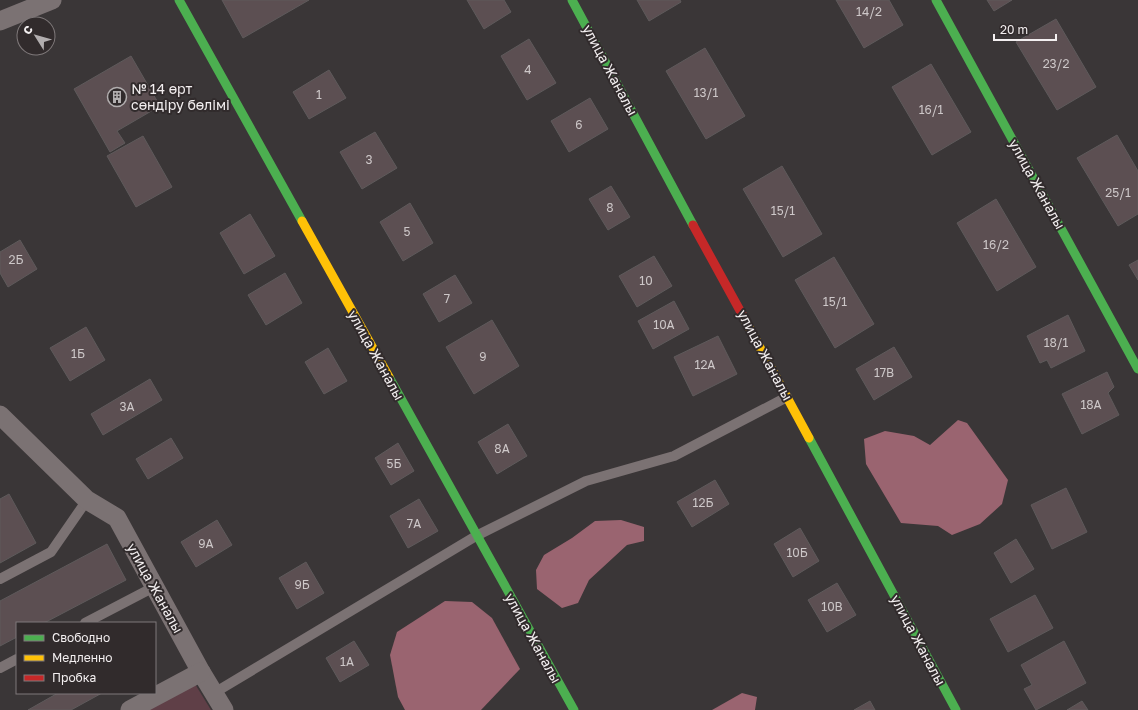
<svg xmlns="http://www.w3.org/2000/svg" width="1138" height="710" viewBox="0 0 1138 710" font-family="'Golos Text',sans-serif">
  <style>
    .green { fill: #5f3f47 }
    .water { fill: #9a6470 }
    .building { fill: #5c4f52; stroke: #5e5a5b }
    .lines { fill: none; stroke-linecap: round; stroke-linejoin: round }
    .lane { stroke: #7b7273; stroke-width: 10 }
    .street { stroke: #7b7273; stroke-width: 19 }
    .fast { stroke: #4caf50; stroke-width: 9 }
    .slow { stroke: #ffc107; stroke-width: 9 }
    .jam { stroke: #c62828; stroke-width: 9 }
    .labels { text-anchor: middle; stroke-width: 4; stroke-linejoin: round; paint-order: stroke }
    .number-label { font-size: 12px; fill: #cdc7c8 }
    .street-label { font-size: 14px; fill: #f3eff0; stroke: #312b2c }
    .poi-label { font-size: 14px; fill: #f3eff0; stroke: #312b2c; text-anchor: start }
  </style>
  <rect width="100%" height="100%" fill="#3a3637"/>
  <!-- green -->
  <path class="green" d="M 195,684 L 211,710 L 145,710 Z"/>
  <!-- water -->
  <g class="water">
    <path d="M 958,420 L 967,423 L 1008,480 L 1002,504 L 980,524 L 952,535 L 938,526 L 901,523 L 866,464 L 864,439 L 885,431 L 914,436 L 930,445 Z"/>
    <path d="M 621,520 L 644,527 L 644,541 L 627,545 L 589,580 L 578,603 L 562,608 L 537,589 L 536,570 L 544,555 L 572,538 L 595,521 Z"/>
    <path d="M 445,601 L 472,602 L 492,618 L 520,669 L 481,710 L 405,710 L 398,697 L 390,655 L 397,632 Z"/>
    <path d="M 742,693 L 757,697 L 755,710 L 712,710 Z"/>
  </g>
  <!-- building -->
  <g class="building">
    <path d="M 222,0 L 309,0 L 243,38 Z"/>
    <path d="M 467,0 L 504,0 L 511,12 L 484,29 Z"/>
    <path d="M 637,0 L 680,0 L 681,2 L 649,21 Z"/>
    <path d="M 836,0 L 889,0 L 903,25 L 864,48 Z"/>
    <path d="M 987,0 L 1012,0 L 994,11 Z"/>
    <path d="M 1056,19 L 1096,87 L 1057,110 L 1016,42 Z"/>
    <path d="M 529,39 L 556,83 L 527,100 L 501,56 Z"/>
    <path d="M 705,48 L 745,116 L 706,139 L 666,71 Z"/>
    <path d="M 131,56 L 160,106 L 117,131 L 125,143 L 110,152 L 74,89 Z"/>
    <path d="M 931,64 L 971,132 L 932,155 L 892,87 Z"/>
    <path d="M 329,70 L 346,98 L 309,119 L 293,92 Z"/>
    <path d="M 590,98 L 608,129 L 569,152 L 551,121 Z"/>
    <path d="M 375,132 L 397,168 L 362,189 L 340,152 Z"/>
    <path d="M 1117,135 L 1138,171 L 1138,214 L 1118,226 L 1077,158 Z"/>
    <path d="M 143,136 L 172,187 L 136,207 L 107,156 Z"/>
    <path d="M 782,166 L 822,234 L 783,257 L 743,189 Z"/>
    <path d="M 611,186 L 630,217 L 608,230 L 589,199 Z"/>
    <path d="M 996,199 L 1036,267 L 997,291 L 957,223 Z"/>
    <path d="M 410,203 L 433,243 L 403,261 L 380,222 Z"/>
    <path d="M 250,214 L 275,256 L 244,274 L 220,233 Z"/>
    <path d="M 20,240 L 37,269 L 8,287 L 0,273 L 0,252 Z"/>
    <path d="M 654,256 L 672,286 L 637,307 L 619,276 Z"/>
    <path d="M 834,257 L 874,324 L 835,348 L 795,280 Z"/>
    <path d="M 1138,260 L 1138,280 L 1129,265 Z"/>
    <path d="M 285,273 L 302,303 L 266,325 L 248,295 Z"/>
    <path d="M 455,275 L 472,303 L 439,322 L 423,294 Z"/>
    <path d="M 674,301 L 689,329 L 653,349 L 638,321 Z"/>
    <path d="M 1068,315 L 1085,351 L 1051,368 L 1047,360 L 1040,363 L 1027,336 Z"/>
    <path d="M 492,320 L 519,366 L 474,394 L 446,347 Z"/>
    <path d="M 86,327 L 105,360 L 70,381 L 50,348 Z"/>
    <path d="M 718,336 L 737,374 L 693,396 L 674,357 Z"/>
    <path d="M 894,347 L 912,377 L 874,400 L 856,369 Z"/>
    <path d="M 328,348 L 347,381 L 324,394 L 305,362 Z"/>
    <path d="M 1107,372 L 1114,387 L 1108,393 L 1119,415 L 1082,434 L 1062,394 Z"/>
    <path d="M 150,379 L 162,400 L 103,435 L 91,414 Z"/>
    <path d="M 508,424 L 527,456 L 497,474 L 478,442 Z"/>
    <path d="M 171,438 L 183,458 L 148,479 L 136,459 Z"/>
    <path d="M 398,443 L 414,471 L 391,485 L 375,458 Z"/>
    <path d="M 715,480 L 729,504 L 692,527 L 677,502 Z"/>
    <path d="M 1066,488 L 1087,532 L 1052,549 L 1031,505 Z"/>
    <path d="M 9,494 L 36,543 L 0,563 L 0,499 Z"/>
    <path d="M 419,499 L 438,531 L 408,548 L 390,516 Z"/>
    <path d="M 217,520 L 232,545 L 196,567 L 181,542 Z"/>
    <path d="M 800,528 L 819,561 L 793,577 L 774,544 Z"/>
    <path d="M 1016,539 L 1034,569 L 1011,583 L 994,553 Z"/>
    <path d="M 107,544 L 126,580 L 44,623 L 17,623 L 17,637 L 0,646 L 0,601 Z"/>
    <path d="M 306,562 L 324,593 L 297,609 L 279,578 Z"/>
    <path d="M 837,583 L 856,615 L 827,632 L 808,600 Z"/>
    <path d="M 1035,595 L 1053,628 L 1008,652 L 990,619 Z"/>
    <path d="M 354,641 L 369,665 L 340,682 L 326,658 Z"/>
    <path d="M 1064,641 L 1086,683 L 1036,710 L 1024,689 L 1032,685 L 1021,665 Z"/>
    <path d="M 58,693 L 102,693 L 71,710 L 28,710 Z"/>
    <path d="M 870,701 L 875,710 L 854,710 Z"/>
    <path d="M 1082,701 L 1088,710 L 1067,710 Z"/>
  </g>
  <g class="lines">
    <!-- lane -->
    <g class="lane">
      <path d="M 0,579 L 51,552 L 87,500"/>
      <path d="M 85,623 L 154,587"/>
      <path d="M 0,668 L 17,659"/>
      <path d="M 214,693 L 476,536 L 586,481 L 674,456 L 787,397"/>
    </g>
    <!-- street -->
    <g class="street">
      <path d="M 0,21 L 52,0"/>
      <path d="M 0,415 L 87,500 L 117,518 L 201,672 L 224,710"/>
      <path d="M 130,710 L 201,672"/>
    </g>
    <!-- fast -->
    <g class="fast">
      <path d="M 179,0 L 302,221"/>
      <path d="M 572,0 L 693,225"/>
      <path d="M 936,0 L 1138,369"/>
      <path d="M 389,377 L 574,710"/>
      <path d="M 809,438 L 956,710"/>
    </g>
    <!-- slow -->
    <g class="slow">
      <path d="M 302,221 L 389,377"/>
      <path d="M 743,316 L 809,438"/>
    </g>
    <!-- jam -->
    <path class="jam" d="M 693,225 L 743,316"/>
  </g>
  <!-- icons -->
  <defs>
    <g id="building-ring" transform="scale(1)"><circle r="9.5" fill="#312b2c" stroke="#b2aeaf" stroke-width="1.5"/><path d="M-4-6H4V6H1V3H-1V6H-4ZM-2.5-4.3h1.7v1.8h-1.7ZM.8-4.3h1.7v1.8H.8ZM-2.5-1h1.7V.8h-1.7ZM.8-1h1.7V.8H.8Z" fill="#b2aeaf"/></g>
  </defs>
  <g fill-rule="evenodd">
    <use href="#building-ring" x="117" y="97"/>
  </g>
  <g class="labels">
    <!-- number labels -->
    <g class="number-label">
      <text x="869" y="16">14/2</text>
      <text x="1056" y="68">23/2</text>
      <text x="528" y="74">4</text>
      <text x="706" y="97">13/1</text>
      <text x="319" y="99">1</text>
      <text x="931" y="114">16/1</text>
      <text x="579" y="129">6</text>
      <text x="369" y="164">3</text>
      <text x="1118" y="197">25/1</text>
      <text x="610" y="212">8</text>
      <text x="783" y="215">15/1</text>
      <text x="407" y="236">5</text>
      <text x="996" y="249">16/2</text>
      <text x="16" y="264">2Б</text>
      <text x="646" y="285">10</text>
      <text x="447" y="303">7</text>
      <text x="835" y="306">15/1</text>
      <text x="664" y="329">10А</text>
      <text x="1056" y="347">18/1</text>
      <text x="78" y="358">1Б</text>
      <text x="483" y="361">9</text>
      <text x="705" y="369">12А</text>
      <text x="884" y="377">17В</text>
      <text x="1091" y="409">18А</text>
      <text x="127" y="411">3А</text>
      <text x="502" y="453">8А</text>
      <text x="394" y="468">5Б</text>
      <text x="703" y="507">12Б</text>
      <text x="414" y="528">7А</text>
      <text x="206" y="548">9А</text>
      <text x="797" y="557">10Б</text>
      <text x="302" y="589">9Б</text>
      <text x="832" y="611">10В</text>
      <text x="347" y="666">1А</text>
    </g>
    <!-- street labels -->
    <g class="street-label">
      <text transform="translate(610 70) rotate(62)" y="5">улица Жаналы</text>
      <text transform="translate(1037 184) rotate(61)" y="5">улица Жаналы</text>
      <text transform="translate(376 355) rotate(61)" y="5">улица Жаналы</text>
      <text transform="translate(765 355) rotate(62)" y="5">улица Жаналы</text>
      <text transform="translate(155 588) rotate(61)" y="5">улица Жаналы</text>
      <text transform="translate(533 638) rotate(61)" y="5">улица Жаналы</text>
      <text transform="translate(918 640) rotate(62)" y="5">улица Жаналы</text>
    </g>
    <!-- poi labels -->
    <g class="poi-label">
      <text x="131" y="94">№ 14 өрт<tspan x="131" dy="16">сөндіру бөлімі</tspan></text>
    </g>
  </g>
  <!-- legend -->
  <rect x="16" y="622" width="140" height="72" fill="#312b2c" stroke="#7f797a"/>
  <rect x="24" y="635" width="20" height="6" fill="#4caf50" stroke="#7f797a"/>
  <text x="52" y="642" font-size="12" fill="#f3eff0">Свободно</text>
  <rect x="24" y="655" width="20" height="6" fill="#ffc107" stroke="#7f797a"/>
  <text x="52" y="662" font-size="12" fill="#f3eff0">Медленно</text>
  <rect x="24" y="675" width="20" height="6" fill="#c62828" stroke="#7f797a"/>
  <text x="52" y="682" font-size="12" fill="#f3eff0">Пробка</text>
  <!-- north arrow -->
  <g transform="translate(36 36) rotate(307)"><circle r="19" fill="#312b2c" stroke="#7f797a"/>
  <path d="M0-3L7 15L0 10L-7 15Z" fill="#b2aeaf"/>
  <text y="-6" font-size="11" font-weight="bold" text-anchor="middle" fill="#f3eff0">С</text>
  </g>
  <!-- scale -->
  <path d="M994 34v6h62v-6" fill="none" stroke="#f3eff0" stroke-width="2"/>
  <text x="1000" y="34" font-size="12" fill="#f3eff0" stroke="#312b2c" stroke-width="3" paint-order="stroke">20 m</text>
</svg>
